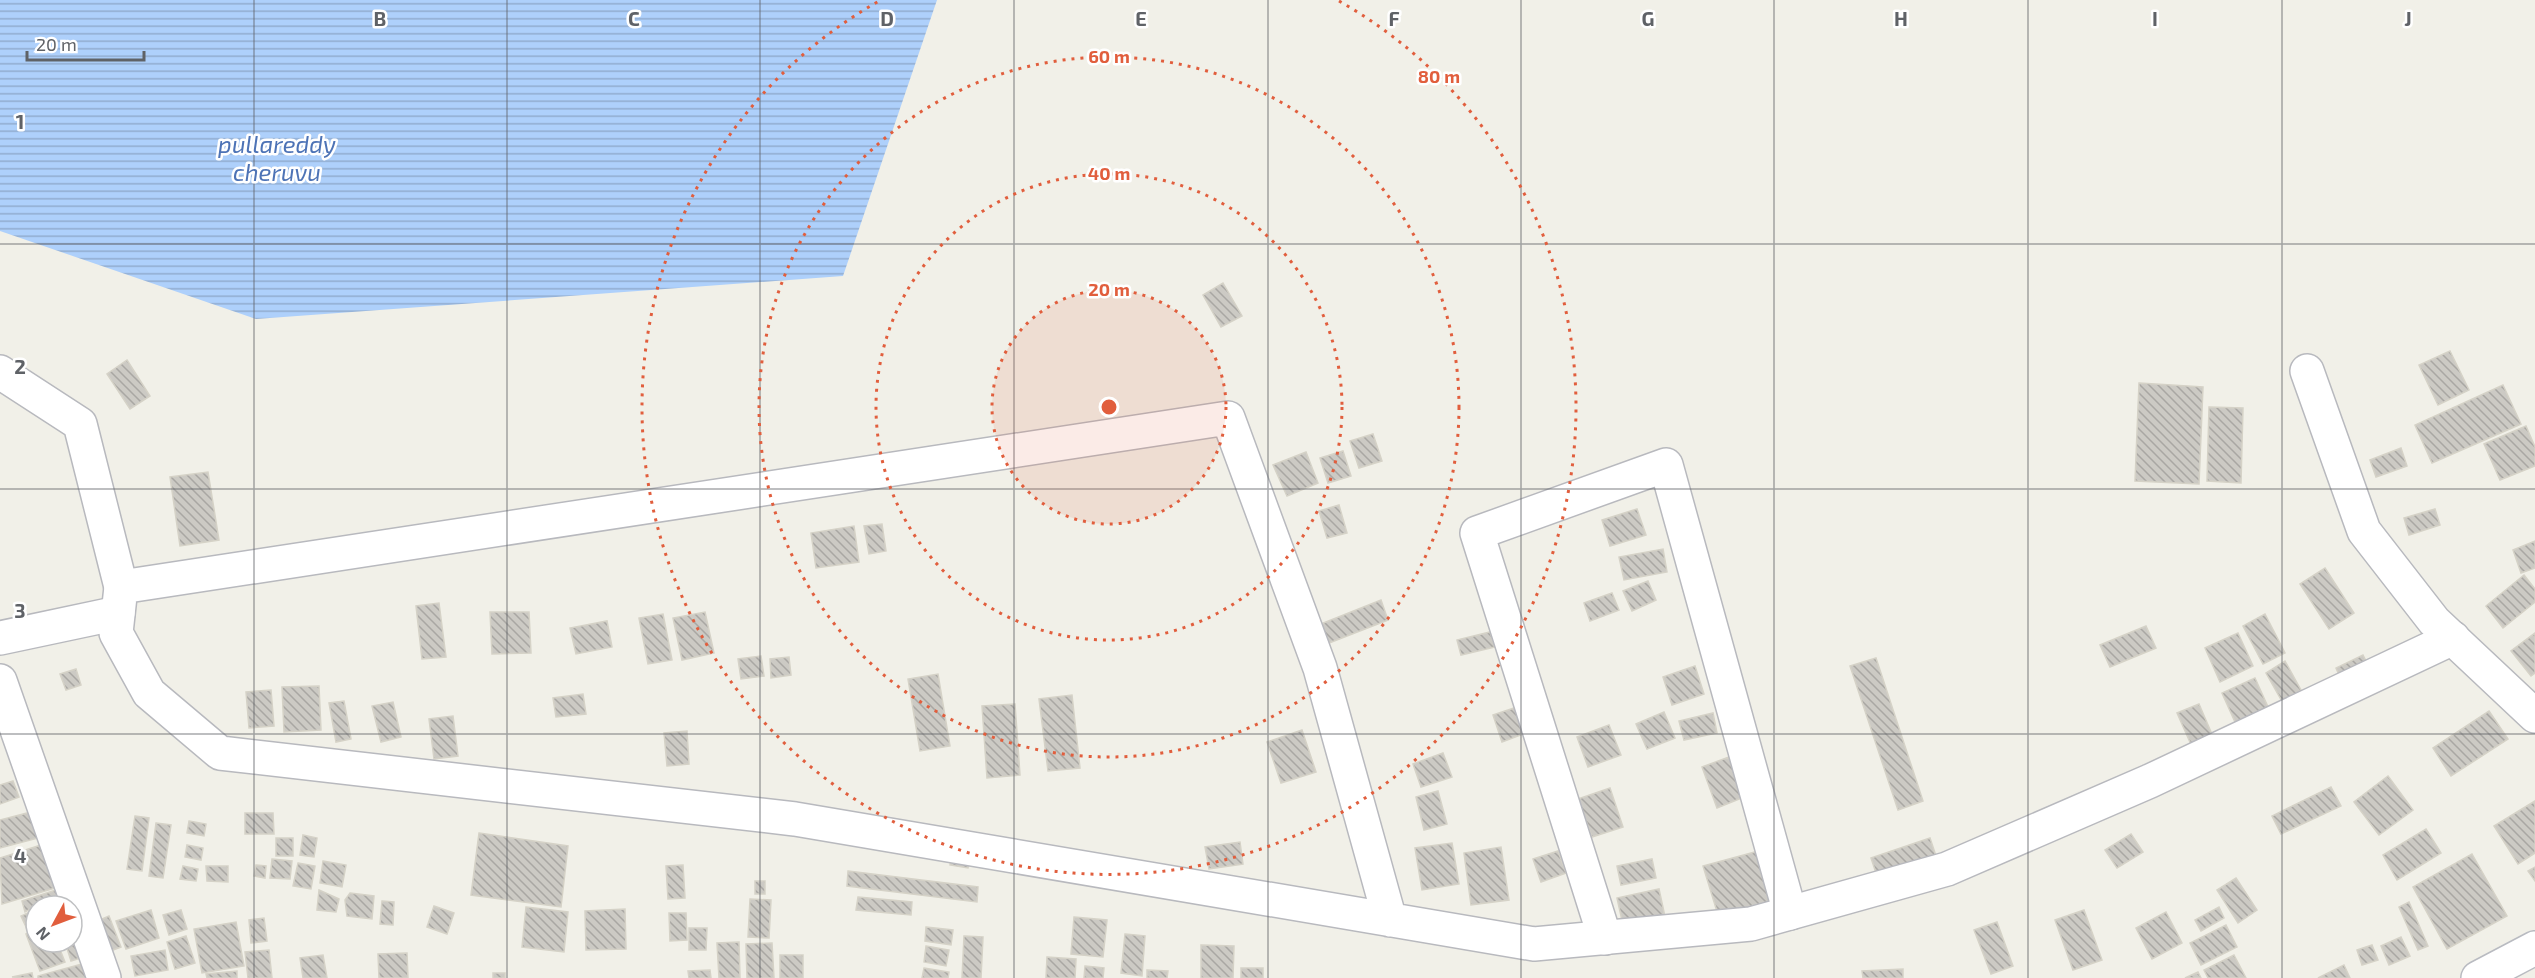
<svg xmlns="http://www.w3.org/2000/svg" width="2535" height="978" viewBox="0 0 2535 978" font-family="'Exo 2',sans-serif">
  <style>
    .water { fill: url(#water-rules) }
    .building { fill: url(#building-back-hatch); stroke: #d5d2c7; stroke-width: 1.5 }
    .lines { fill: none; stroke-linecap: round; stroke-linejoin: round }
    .minor-casing { stroke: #b8b9be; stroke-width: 36 }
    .secondary-casing { stroke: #b9bbc1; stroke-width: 36 }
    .minor { stroke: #fff; stroke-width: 33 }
    .secondary { stroke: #fff; stroke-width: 33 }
    .grid { fill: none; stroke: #5f6267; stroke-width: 1.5; stroke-opacity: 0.55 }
    .ring { fill: none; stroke: #e15e3d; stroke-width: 3; stroke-dasharray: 3 6 }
    .labels { text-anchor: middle; stroke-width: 5; stroke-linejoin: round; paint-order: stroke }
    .water-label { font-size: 24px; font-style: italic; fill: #4d73b6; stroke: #fff }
    .grid-label { font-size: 20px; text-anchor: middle; font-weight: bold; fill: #5f6267; stroke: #fff; stroke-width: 5; stroke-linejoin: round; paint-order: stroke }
    .centre { fill: #e15e3d; stroke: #fff; stroke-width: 3 }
    .ring-label { font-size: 18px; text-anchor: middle; font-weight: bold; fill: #e15e3d; stroke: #fff; stroke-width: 5; stroke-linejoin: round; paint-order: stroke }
  </style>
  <defs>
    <pattern id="water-rules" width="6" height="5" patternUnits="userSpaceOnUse" patternTransform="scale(1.5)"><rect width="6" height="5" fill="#aed0fb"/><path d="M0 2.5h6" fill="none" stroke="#91accf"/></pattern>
    <pattern id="building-back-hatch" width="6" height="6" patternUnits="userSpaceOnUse" patternTransform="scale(1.5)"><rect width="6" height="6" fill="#cccac4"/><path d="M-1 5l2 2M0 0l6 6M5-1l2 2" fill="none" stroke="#a9a7a3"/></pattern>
  </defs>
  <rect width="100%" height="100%" fill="#f1f0e8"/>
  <!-- water -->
  <path class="water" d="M 0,0 L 937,0 L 843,276 L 256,319 L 0,231 Z"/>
  <!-- building -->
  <g class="building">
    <path d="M 1223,283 L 1242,316 L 1221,327 L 1203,295 Z"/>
    <path d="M 2450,351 L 2469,390 L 2438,405 L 2419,365 Z"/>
    <path d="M 127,360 L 150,396 L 130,409 L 107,374 Z"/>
    <path d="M 2139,383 L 2203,387 L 2199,484 L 2135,481 Z"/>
    <path d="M 2503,385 L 2521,424 L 2432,463 L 2415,425 Z"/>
    <path d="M 2209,407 L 2243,408 L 2241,483 L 2207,481 Z"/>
    <path d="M 2526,426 L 2535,447 L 2535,466 L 2500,480 L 2484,444 Z"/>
    <path d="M 1373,434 L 1382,461 L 1359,468 L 1350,441 Z"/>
    <path d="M 2401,448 L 2407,466 L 2376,477 L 2370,460 Z"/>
    <path d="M 1343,451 L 1351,476 L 1328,483 L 1320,458 Z"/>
    <path d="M 1306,452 L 1318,483 L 1287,496 L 1273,465 Z"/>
    <path d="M 208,472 L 219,540 L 180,546 L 170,477 Z"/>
    <path d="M 1339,505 L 1347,533 L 1327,538 L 1319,511 Z"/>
    <path d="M 1637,509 L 1646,535 L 1610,546 L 1602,520 Z"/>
    <path d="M 2435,509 L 2440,525 L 2409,535 L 2404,518 Z"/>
    <path d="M 882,524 L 886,551 L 869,554 L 864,526 Z"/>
    <path d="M 854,526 L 859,562 L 816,568 L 811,533 Z"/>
    <path d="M 2535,541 L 2535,568 L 2521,573 L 2513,550 Z"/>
    <path d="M 1663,549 L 1667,572 L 1624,580 L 1619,557 Z"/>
    <path d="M 2325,568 L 2354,613 L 2329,629 L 2300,584 Z"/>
    <path d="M 2524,575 L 2535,589 L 2535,602 L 2503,628 L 2486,606 Z"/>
    <path d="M 1648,581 L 1656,600 L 1632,611 L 1623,591 Z"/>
    <path d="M 1612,593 L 1619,610 L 1590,621 L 1584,603 Z"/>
    <path d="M 1381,600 L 1388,620 L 1324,645 L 1316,626 Z"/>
    <path d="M 439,603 L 446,657 L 422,659 L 416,606 Z"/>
    <path d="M 490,612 L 529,612 L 531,653 L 492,654 Z"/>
    <path d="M 705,612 L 714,653 L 682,660 L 673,618 Z"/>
    <path d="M 663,614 L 672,660 L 648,664 L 639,618 Z"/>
    <path d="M 2265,614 L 2285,653 L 2263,664 L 2243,626 Z"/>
    <path d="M 607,621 L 612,647 L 576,654 L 570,628 Z"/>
    <path d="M 2146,626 L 2156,648 L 2110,667 L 2100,645 Z"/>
    <path d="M 1490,632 L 1495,647 L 1461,655 L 1457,640 Z"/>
    <path d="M 2238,633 L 2253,666 L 2220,682 L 2205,648 Z"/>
    <path d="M 2535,633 L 2535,673 L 2531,676 L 2511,651 Z"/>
    <path d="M 2363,655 L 2372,673 L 2344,686 L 2336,668 Z"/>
    <path d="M 761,656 L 764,676 L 741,679 L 738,659 Z"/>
    <path d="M 789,657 L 791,675 L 771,678 L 770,659 Z"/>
    <path d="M 1876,658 L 1923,801 L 1898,810 L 1850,666 Z"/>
    <path d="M 2285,661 L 2307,701 L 2288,712 L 2266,673 Z"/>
    <path d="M 1695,666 L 1704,694 L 1672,705 L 1663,677 Z"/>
    <path d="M 76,669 L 81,685 L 66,690 L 60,674 Z"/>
    <path d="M 938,674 L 950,746 L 920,751 L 908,679 Z"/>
    <path d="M 2255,678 L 2268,707 L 2235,722 L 2222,693 Z"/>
    <path d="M 319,686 L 321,730 L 284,732 L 282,687 Z"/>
    <path d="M 271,690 L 274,726 L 249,728 L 246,692 Z"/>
    <path d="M 583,694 L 586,714 L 556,717 L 553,698 Z"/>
    <path d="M 1072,695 L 1080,768 L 1048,771 L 1039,699 Z"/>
    <path d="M 344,701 L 351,739 L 336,742 L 329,703 Z"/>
    <path d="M 393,702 L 401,737 L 381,742 L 372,706 Z"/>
    <path d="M 1015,704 L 1020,775 L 987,778 L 982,706 Z"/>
    <path d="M 2199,704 L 2214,739 L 2193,749 L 2177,713 Z"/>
    <path d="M 1517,707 L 1526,733 L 1502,742 L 1493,715 Z"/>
    <path d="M 2489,711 L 2508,739 L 2451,776 L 2433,748 Z"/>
    <path d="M 1664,712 L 1675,738 L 1647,749 L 1636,724 Z"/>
    <path d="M 1713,713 L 1717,733 L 1684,740 L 1679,721 Z"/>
    <path d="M 453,716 L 458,756 L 434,759 L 429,719 Z"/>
    <path d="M 1609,725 L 1621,755 L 1588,767 L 1577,737 Z"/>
    <path d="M 1302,730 L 1316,772 L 1281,783 L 1267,742 Z"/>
    <path d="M 687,731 L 689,764 L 667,766 L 664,733 Z"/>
    <path d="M 1443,753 L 1452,777 L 1421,787 L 1413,764 Z"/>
    <path d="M 1729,757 L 1744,797 L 1717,808 L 1702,767 Z"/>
    <path d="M 2388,776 L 2413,810 L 2379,835 L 2354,802 Z"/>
    <path d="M 13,781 L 19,797 L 0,804 L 0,785 Z"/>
    <path d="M 2331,787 L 2341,806 L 2281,834 L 2272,816 Z"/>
    <path d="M 1610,788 L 1623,827 L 1592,837 L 1578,799 Z"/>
    <path d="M 1438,791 L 1447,824 L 1424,830 L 1416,797 Z"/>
    <path d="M 2535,801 L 2535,853 L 2518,864 L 2494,826 Z"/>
    <path d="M 31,812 L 38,838 L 0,848 L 0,820 Z"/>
    <path d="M 245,813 L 273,813 L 274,834 L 245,834 Z"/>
    <path d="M 135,816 L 149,818 L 142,871 L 127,869 Z"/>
    <path d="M 189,821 L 206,824 L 204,836 L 187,833 Z"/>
    <path d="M 156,823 L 171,825 L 163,878 L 149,876 Z"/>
    <path d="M 2426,829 L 2441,853 L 2397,880 L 2383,855 Z"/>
    <path d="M 479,833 L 568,846 L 561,907 L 471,895 Z"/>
    <path d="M 2131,834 L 2143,852 L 2117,868 L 2105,850 Z"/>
    <path d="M 303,835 L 317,838 L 314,857 L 300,855 Z"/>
    <rect x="276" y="838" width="17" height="18"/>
    <path d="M 1930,838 L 1939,865 L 1880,885 L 1871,858 Z"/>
    <path d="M 1240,842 L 1243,864 L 1209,869 L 1205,847 Z"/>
    <path d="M 1452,843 L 1459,884 L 1422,890 L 1415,848 Z"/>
    <path d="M 41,845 L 55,888 L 2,904 L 0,858 Z"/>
    <path d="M 187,845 L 203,848 L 201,860 L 185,857 Z"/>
    <path d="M 1501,847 L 1509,900 L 1471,905 L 1464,853 Z"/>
    <path d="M 1766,849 L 1782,900 L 1719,918 L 1703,866 Z"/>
    <path d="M 1558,851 L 1566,873 L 1541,882 L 1533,859 Z"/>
    <path d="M 2472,854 L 2507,916 L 2447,949 L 2413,887 Z"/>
    <path d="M 272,859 L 292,861 L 290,879 L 270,878 Z"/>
    <path d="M 951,859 L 969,863 L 968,868 L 950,865 Z"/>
    <path d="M 1652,859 L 1656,878 L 1621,885 L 1617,866 Z"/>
    <path d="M 323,861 L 346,865 L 342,887 L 320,883 Z"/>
    <path d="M 298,863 L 315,866 L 311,889 L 293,886 Z"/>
    <path d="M 256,865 L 266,866 L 265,878 L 254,876 Z"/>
    <path d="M 683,865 L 685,898 L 668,899 L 666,866 Z"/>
    <path d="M 183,866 L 198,869 L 196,881 L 180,879 Z"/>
    <path d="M 206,866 L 228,866 L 228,882 L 207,881 Z"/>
    <path d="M 2535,867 L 2535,881 L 2528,871 Z"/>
    <path d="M 848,871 L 978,887 L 977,902 L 847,886 Z"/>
    <path d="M 2236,878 L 2257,910 L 2238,923 L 2217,890 Z"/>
    <rect x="755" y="881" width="10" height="13"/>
    <path d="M 62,888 L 65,899 L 36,906 L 25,912 L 22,901 Z"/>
    <path d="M 1659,889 L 1667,926 L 1625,934 L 1617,898 Z"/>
    <path d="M 319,890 L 339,899 L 336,912 L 317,910 Z"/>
    <path d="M 350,893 L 374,896 L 372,919 L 347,916 L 345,900 Z"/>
    <path d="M 858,897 L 912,902 L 911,915 L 856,910 Z"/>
    <path d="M 750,899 L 771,900 L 769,938 L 748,937 Z"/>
    <path d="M 382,901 L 394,902 L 393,925 L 380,924 Z"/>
    <path d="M 2409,902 L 2428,946 L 2418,950 L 2399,907 Z"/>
    <path d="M 434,906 L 454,913 L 447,934 L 427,927 Z"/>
    <path d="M 526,907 L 568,912 L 564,952 L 522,947 Z"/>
    <path d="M 2219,907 L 2224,918 L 2201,931 L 2195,920 Z"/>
    <path d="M 625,909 L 626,949 L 586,950 L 585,911 Z"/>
    <path d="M 34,910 L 36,925 L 27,929 L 21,916 Z"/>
    <path d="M 151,910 L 159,938 L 126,949 L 116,921 Z"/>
    <path d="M 181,910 L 187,929 L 169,935 L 163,915 Z"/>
    <path d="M 2084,910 L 2102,960 L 2073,970 L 2055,920 Z"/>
    <path d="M 72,911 L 90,955 L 71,961 L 65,942 L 72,942 Z"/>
    <path d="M 2166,912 L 2182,943 L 2152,959 L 2136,928 Z"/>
    <path d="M 669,913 L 686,913 L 687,940 L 670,941 Z"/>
    <path d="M 109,916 L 121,947 L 105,953 L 93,923 Z"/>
    <path d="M 1074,917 L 1107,920 L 1103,957 L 1071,954 Z"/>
    <path d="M 264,918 L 267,941 L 251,943 L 249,920 Z"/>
    <path d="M 236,922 L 244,966 L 202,973 L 194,929 Z"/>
    <path d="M 1997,922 L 2013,966 L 1991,974 L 1974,930 Z"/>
    <path d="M 2226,925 L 2237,947 L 2201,965 L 2190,943 Z"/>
    <path d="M 926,927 L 953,930 L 951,945 L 925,941 Z"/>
    <path d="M 689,928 L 707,928 L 706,950 L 689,950 Z"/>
    <path d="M 36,930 L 36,942 L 57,942 L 65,962 L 40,971 L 26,934 Z"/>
    <path d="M 1125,934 L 1145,936 L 1142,976 L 1121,973 Z"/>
    <path d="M 186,936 L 195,963 L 175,969 L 167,942 Z"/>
    <path d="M 964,936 L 983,937 L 981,978 L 962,978 Z"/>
    <path d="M 2401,937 L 2410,956 L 2389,965 L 2381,946 Z"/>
    <path d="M 739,942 L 740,978 L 719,978 L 717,943 Z"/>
    <path d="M 772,943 L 774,978 L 747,978 L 746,944 Z"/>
    <path d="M 1201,945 L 1234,946 L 1233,978 L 1201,978 Z"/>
    <path d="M 2372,945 L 2378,960 L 2362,965 L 2357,950 Z"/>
    <path d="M 926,946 L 949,950 L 946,966 L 924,962 Z"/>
    <path d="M 165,950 L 168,970 L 135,976 L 131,956 Z"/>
    <path d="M 269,950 L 272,978 L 248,978 L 245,952 Z"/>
    <path d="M 407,953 L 408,978 L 379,978 L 378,954 Z"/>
    <path d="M 323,955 L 327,978 L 303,978 L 300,958 Z"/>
    <rect x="780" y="955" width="23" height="23"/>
    <path d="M 2234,955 L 2246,978 L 2208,978 L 2204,970 Z"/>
    <path d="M 1047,957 L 1076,959 L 1075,978 L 1046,978 Z"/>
    <path d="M 93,961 L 98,978 L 38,978 L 38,976 Z"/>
    <path d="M 2344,965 L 2350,978 L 2318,978 Z"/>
    <path d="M 1085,966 L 1104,968 L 1103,978 L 1084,978 Z"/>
    <path d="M 924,968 L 949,972 L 948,978 L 922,978 Z"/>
    <rect x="1241" y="968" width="22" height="10"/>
    <path d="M 1903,969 L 1903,978 L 1863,978 L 1862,971 Z"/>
    <path d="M 710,970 L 711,978 L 689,978 L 688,971 Z"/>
    <path d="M 1147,970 L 1168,971 L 1167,978 L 1147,978 Z"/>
    <path d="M 237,971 L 237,978 L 207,978 L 206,974 Z"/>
    <path d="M 2198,972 L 2201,978 L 2185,978 Z"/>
    <path d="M 32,973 L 33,978 L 12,977 Z"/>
    <rect x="493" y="973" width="12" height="5"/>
  </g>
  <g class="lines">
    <!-- minor casing -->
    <g class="minor-casing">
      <g id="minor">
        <path d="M 2307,371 L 2364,531 L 2434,621 L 2535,716"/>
        <path d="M 0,372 L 80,424 L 121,587"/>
        <path d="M 0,638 L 118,613"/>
        <path d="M 0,681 L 104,978"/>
        <path d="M 1390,920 L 1320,668 L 1228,418 L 121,587 L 116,633 L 149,693 L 220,753 L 795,819 L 1534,944 L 1751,924 L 1947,869 L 2150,781 L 2453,638"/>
        <path d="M 1605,938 L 1477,533 L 1666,465 L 1790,913"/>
      </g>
    </g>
    <!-- secondary casing -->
    <g class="secondary-casing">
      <path id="secondary" d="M 2478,978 L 2535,948"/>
    </g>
    <!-- minor -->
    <use href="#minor" class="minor"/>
    <!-- secondary -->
    <use href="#secondary" class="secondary"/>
  </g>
  <!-- grid -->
  <path class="grid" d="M 254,0 L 254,978M 507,0 L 507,978M 760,0 L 760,978M 1014,0 L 1014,978M 1268,0 L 1268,978M 1521,0 L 1521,978M 1774,0 L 1774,978M 2028,0 L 2028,978M 2282,0 L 2282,978M 0,244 L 2535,244M 0,489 L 2535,489M 0,734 L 2535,734"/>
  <!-- distance rings -->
  <circle cx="1109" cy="407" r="117" fill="#e15e3d" fill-opacity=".12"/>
  <g class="ring">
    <circle cx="1109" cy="407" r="117"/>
    <circle cx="1109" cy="407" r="233"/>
    <circle cx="1109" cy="407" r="350"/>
    <path d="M1339 1A467 467 0 1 1 879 1"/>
  </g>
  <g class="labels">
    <!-- water labels -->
    <g class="water-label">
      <text x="277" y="153">pullareddy<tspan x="277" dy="28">cheruvu</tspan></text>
    </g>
  </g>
  <g class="grid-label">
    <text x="380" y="26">B</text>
    <text x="634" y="26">C</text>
    <text x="887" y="26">D</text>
    <text x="1141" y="26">E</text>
    <text x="1394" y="26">F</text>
    <text x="1648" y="26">G</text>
    <text x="1901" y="26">H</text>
    <text x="2155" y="26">I</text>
    <text x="2408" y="26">J</text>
    <text x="20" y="129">1</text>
    <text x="20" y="374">2</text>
    <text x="20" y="618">3</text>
    <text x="20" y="863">4</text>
  </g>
  <circle cx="1109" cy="407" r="9" class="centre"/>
  <g class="ring-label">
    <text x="1109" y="63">60 m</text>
    <text x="1439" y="83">80 m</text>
    <text x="1109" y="180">40 m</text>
    <text x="1109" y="296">20 m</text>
  </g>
  <!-- north arrow -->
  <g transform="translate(54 924) rotate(229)"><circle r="28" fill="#ffffff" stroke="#bfc0c2" stroke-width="1.5"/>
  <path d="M0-4.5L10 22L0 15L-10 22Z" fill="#e15e3d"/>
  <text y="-9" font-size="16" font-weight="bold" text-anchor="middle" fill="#5f6267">N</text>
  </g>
  <!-- scale -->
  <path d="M27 51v9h117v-9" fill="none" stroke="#5f6267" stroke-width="3"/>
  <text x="36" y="51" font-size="18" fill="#5f6267" stroke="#ffffff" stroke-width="4.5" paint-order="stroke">20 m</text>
</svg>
